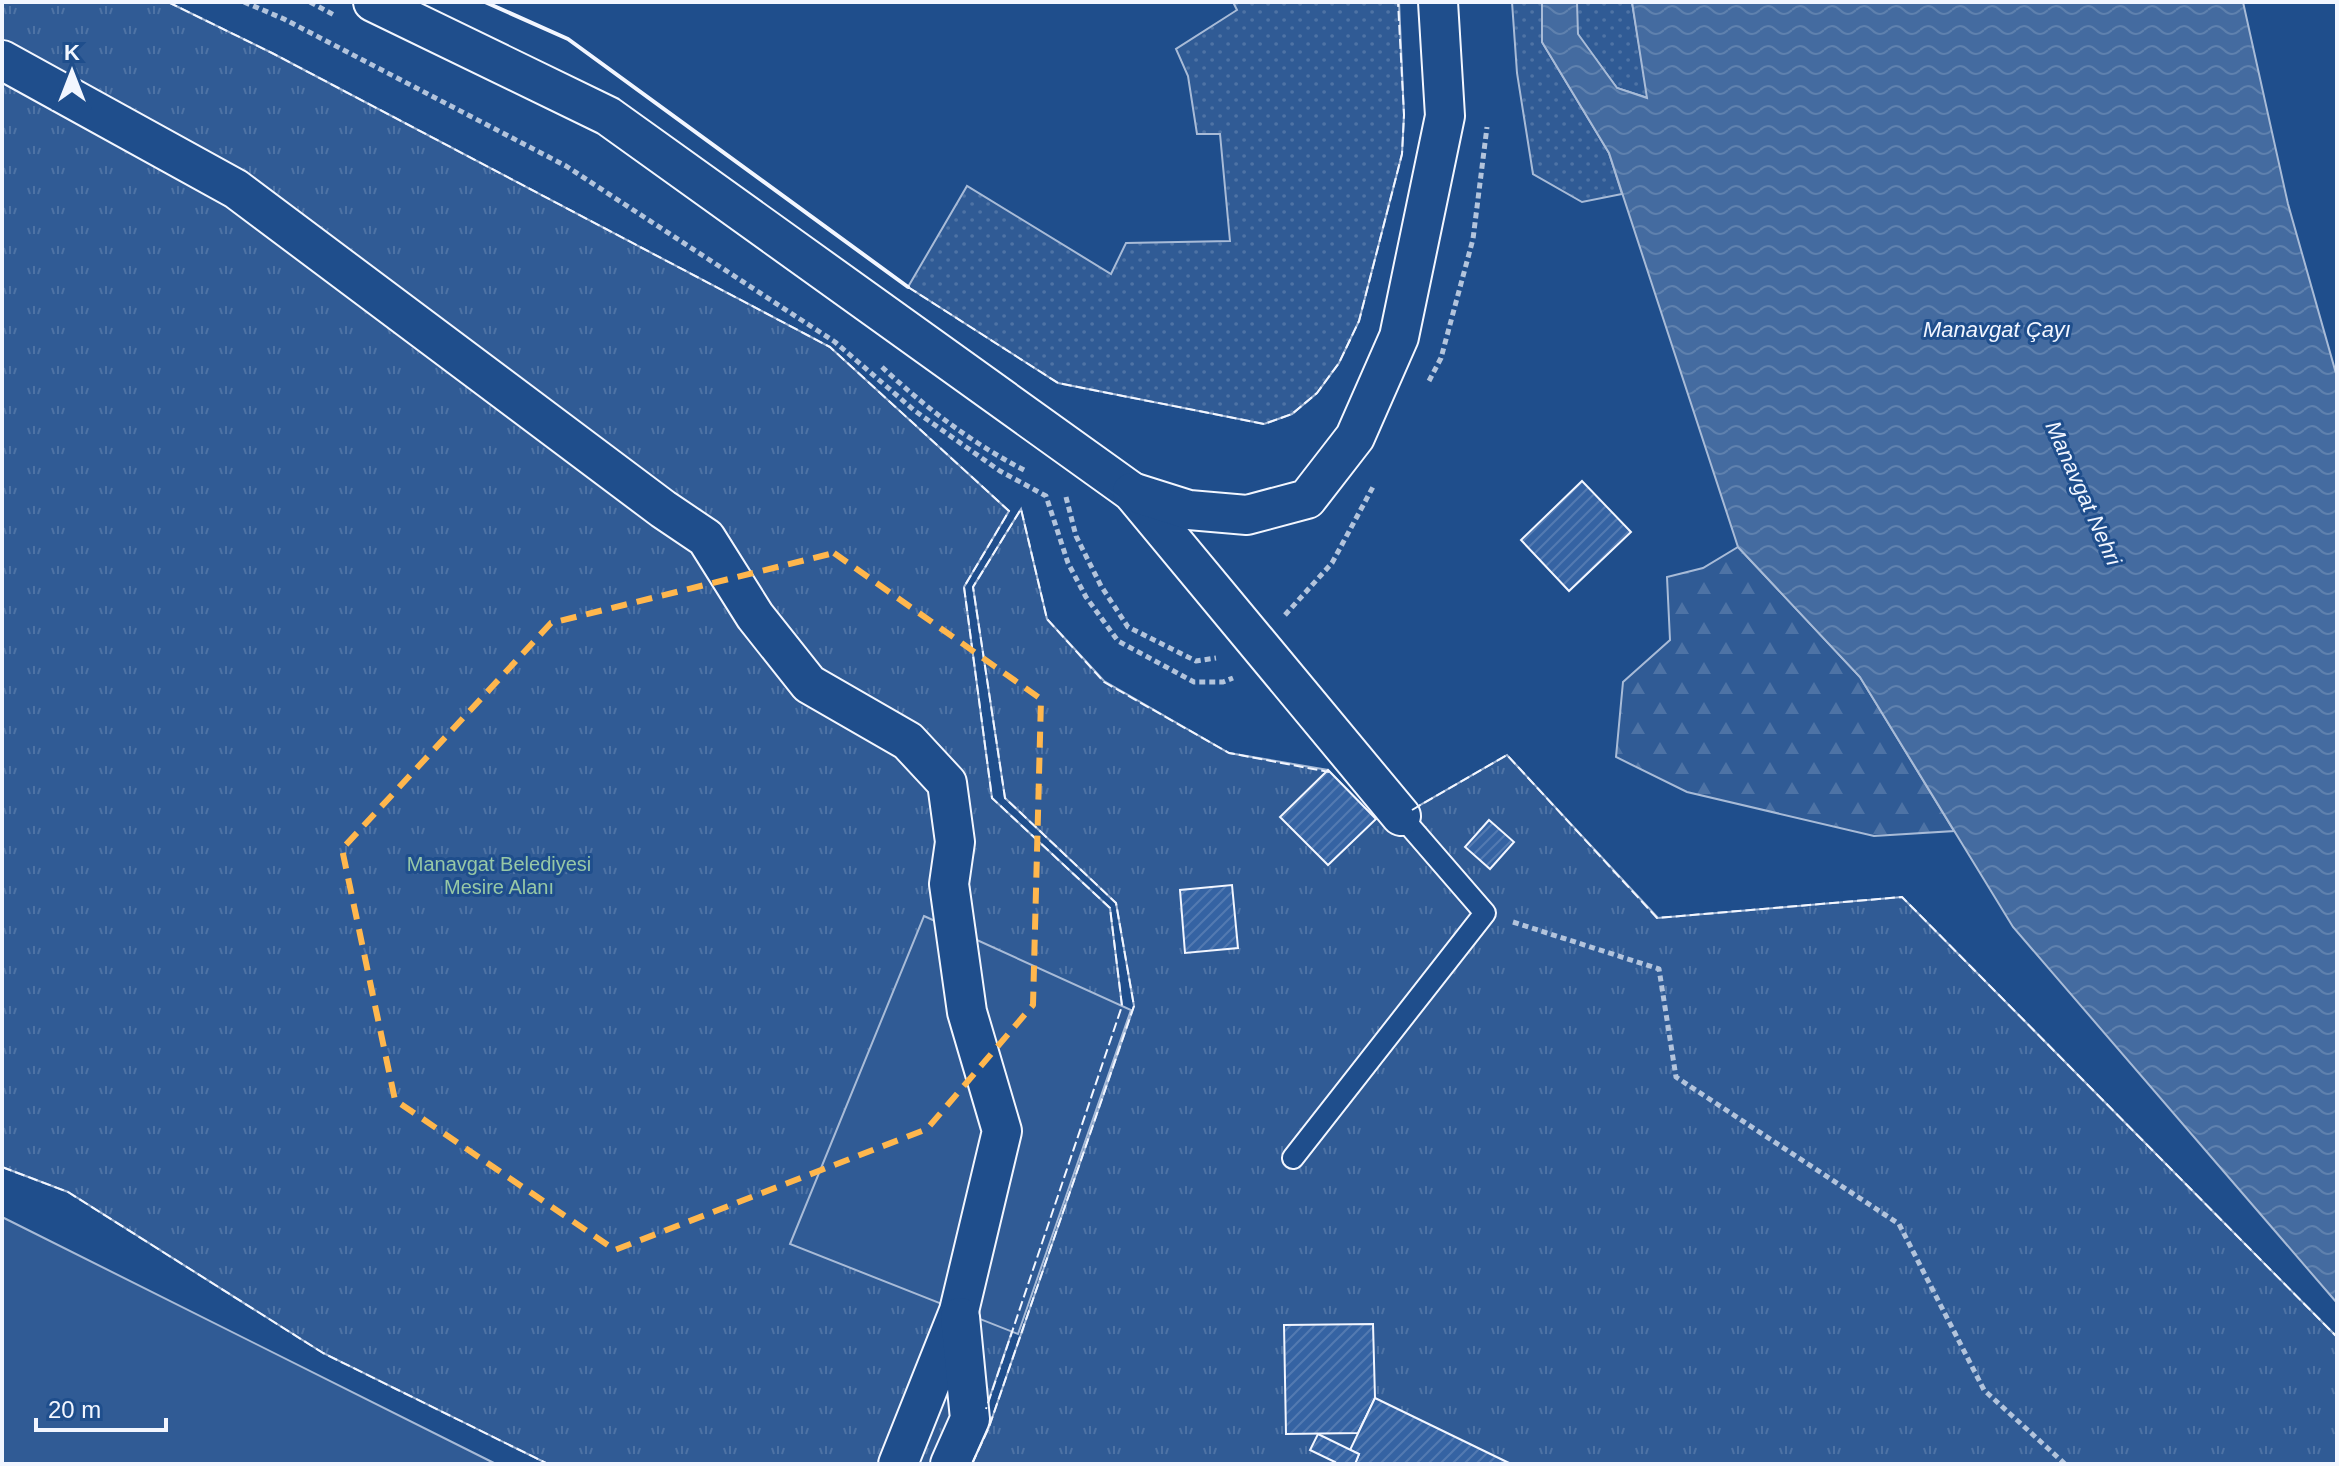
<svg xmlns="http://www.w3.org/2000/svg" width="2339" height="1466" viewBox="0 0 2339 1466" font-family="Arial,sans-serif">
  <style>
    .grass { fill: url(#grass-dots); stroke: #a8bbd7; stroke-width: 2 }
    .forest { fill: url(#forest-firs); stroke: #a8bbd7; stroke-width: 2 }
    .park { fill: url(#park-tufts); stroke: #a8bbd7; stroke-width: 2 }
    .pitch { fill: #305b95; stroke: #a8bbd7; stroke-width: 2 }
    .water { fill: url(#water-waves); stroke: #a8bbd7; stroke-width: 2 }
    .building { fill: url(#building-hatch); stroke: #f2f6ff; stroke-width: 2 }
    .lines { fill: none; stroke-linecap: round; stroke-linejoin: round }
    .service-casing { stroke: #f2f6ff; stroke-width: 24 }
    .minor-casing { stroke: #f2f6ff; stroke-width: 42 }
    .path { stroke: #b3c4dc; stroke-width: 5; stroke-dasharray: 6 4; stroke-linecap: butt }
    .service { stroke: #1f4e8c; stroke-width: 20 }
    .minor { stroke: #1f4e8c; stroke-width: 38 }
    .fence { stroke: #f2f6ff; stroke-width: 2; stroke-dasharray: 10 4; stroke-linecap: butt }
    .wall { stroke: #f2f6ff; stroke-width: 4 }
    .marked { fill: none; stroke: #ffb74d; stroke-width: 6; stroke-dasharray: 16 10; stroke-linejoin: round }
    .labels { text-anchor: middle; stroke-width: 6; stroke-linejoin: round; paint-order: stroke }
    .park-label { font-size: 20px; fill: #97c8a6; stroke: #1f4e8c }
    .water-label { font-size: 22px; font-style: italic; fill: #f2f6ff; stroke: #1f4e8c }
  </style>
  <defs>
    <pattern id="grass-dots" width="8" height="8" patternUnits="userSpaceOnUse" patternTransform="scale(2)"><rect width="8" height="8" fill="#305b95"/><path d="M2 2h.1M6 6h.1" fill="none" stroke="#4e73a5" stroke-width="1.8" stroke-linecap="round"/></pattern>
    <pattern id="forest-firs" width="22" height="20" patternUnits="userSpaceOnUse" patternTransform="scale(2)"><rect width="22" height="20" fill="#305b95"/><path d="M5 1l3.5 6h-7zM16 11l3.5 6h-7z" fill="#4e73a5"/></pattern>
    <pattern id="park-tufts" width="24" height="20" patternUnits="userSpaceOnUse" patternTransform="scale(2)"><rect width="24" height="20" fill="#305b95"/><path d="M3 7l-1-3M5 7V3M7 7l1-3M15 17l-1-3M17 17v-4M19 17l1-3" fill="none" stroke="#4e73a5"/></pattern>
    <pattern id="water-waves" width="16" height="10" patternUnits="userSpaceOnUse" patternTransform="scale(2)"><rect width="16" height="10" fill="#446ba0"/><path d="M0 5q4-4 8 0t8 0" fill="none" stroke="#5f81ae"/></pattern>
    <pattern id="building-hatch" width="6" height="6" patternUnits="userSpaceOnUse" patternTransform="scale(2)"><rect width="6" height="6" fill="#3563a3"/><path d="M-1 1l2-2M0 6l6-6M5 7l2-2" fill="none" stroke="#537ab1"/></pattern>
  </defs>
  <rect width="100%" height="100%" fill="#1f4e8c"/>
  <!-- grass -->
  <g class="grass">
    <path d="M 1233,2 L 1399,2 L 1404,115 L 1402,154 L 1359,321 L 1339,363 L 1317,393 L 1292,414 L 1264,424 L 1058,383 L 908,287 L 967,186 L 1111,274 L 1126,243 L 1230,241 L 1220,134 L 1197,134 L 1188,76 L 1176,49 L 1237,10 Z"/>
    <path d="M 1512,2 L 1542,2 L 1542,42 L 1609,153 L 1622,194 L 1582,202 L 1533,174 L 1517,73 Z"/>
    <path d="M 1577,2 L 1632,2 L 1648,98 L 1617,88 L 1577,34 Z"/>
  </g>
  <!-- forest -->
  <path class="forest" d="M 1738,547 L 1860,677 L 1954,831 L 1874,836 L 1687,792 L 1616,757 L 1623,682 L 1670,640 L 1667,577 L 1703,568 Z"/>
  <!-- park -->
  <g class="park">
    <path d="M 2,2 L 168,2 L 272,53 L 830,347 L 1009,511 L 964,587 L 992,798 L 1110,908 L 1122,1006 L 981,1423 L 963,1464 L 548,1464 L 323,1353 L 68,1192 L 2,1167 Z"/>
    <path d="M 1021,509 L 1047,619 L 1104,681 L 1229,753 L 1328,770 L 1376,819 L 1401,816 L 1507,755 L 1658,918 L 1902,897 L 2337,1337 L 2337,1464 L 972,1464 L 989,1427 L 1134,1006 L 1116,903 L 1005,798 L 973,587 Z"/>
  </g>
  <!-- pitch -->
  <g class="pitch">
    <path d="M 924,916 L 1131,1010 L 1018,1334 L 790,1244 Z"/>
    <path d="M 2,1217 L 496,1464 L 2,1464 Z"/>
  </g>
  <!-- water -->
  <path class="water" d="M 1542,2 L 1577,2 L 1578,34 L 1617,88 L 1647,98 L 1632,2 L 2243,2 L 2288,204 L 2337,377 L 2337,1303 L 2013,927 L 1860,677 L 1738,547 L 1609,153 L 1542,42 Z"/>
  <!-- building -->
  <g class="building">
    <path d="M 1582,481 L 1631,532 L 1569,591 L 1521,540 Z"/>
    <path d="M 1328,770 L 1376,819 L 1328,865 L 1280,817 Z"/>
    <path d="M 1489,820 L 1514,842 L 1490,869 L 1465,847 Z"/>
    <path d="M 1232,885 L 1238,948 L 1185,953 L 1180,890 Z"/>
    <path d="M 1373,1324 L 1375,1398 L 1358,1433 L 1286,1434 L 1284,1325 Z"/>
    <path d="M 1375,1398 L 1509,1463 L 1509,1464 L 1355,1464 L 1359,1454 L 1350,1450 Z"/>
    <path d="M 1318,1434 L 1359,1454 L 1355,1464 L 1334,1464 L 1335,1462 L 1310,1450 Z"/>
  </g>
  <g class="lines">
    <!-- service casing -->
    <g class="service-casing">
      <path id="service" d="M 1293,1158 L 1485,913 L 1401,816"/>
    </g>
    <!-- minor casing -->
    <g class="minor-casing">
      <g id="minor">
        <path d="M 373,2 L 608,116 L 1132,492 L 1401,816"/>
        <path d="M 2,60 L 236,189 L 663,509 L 706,538 L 755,616 L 809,684 L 908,741 L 947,783 L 955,842 L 949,884 L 967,1012 L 1002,1131 L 959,1311 L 898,1464"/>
        <path d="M 1132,492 L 1189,510 L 1247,515 L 1307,499 L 1355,437 L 1399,337 L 1445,116 L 1438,2"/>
        <path d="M 950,1464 L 970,1419 L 960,1317"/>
      </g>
    </g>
    <!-- path -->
    <g class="path">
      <path d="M 244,2 L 284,19 L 566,166 L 835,342 L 915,411 L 1000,471 L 1046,496 L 1068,563 L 1086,597 L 1118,641 L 1194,682 L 1223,682 L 1233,678"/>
      <path d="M 310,2 L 334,15"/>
      <path d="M 882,367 C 926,408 973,444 1026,471"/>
      <path d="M 1429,381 L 1441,358 L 1473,239 L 1487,127"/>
      <path d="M 1066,497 L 1076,536 L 1101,586 L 1128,627 L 1196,661 L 1216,658"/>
      <path d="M 1285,615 L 1332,563 L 1374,485"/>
      <path d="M 1513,922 L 1659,969 L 1676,1077 L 1899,1224 L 1984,1390 L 2065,1464"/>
    </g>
    <!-- service -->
    <use href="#service" class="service"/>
    <!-- minor -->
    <use href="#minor" class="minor"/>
    <!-- fence -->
    <g class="fence">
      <path d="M 168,2 L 272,53 L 830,347 L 1009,511 L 964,587 L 992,798 L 1110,908 L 1122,1006 L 986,1409"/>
      <path d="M 908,287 L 1058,383 L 1264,424 L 1292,414 L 1317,393 L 1339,363 L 1359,321 L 1402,154 L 1404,115 L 1398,2"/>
      <path d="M 1412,810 L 1507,755 L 1657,918 L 1902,897 L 2337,1337"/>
      <path d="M 2,1167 L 68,1192 L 323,1353 L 548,1464"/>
      <path d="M 972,1464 L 989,1427 L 1134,1006 L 1116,903 L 1005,798 L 973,587 L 1021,509 L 1047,619 L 1104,682 L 1229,753 L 1329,772"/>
    </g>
    <!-- wall -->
    <path class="wall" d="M 485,2 L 568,39 L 908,287"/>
  </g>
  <!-- marked area -->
  <path class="marked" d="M 834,553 L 1041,699 L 1033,1005 L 927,1129 L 615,1250 L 395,1100 L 342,849 L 551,623 Z"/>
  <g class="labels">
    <!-- park labels -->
    <g class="park-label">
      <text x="499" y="871">Manavgat Belediyesi<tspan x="499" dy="23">Mesire Alanı</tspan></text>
    </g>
    <!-- water labels -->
    <g class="water-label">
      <text x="1997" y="337">Manavgat Çayı</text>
      <text transform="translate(2084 493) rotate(66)" y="8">Manavgat Nehri</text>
    </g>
  </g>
  <!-- border -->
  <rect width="2339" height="1466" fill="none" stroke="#f2f6ff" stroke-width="8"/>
  <!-- north arrow -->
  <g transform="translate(72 72)" stroke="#1f4e8c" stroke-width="6" paint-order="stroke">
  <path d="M0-6L14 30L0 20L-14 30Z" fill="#f2f6ff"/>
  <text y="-12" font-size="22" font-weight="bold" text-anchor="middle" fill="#f2f6ff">K</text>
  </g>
  <!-- scale -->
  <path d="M36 1418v12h130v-12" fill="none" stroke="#f2f6ff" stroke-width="4"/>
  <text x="48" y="1418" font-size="24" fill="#f2f6ff" stroke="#1f4e8c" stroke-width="6" paint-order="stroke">20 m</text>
</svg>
